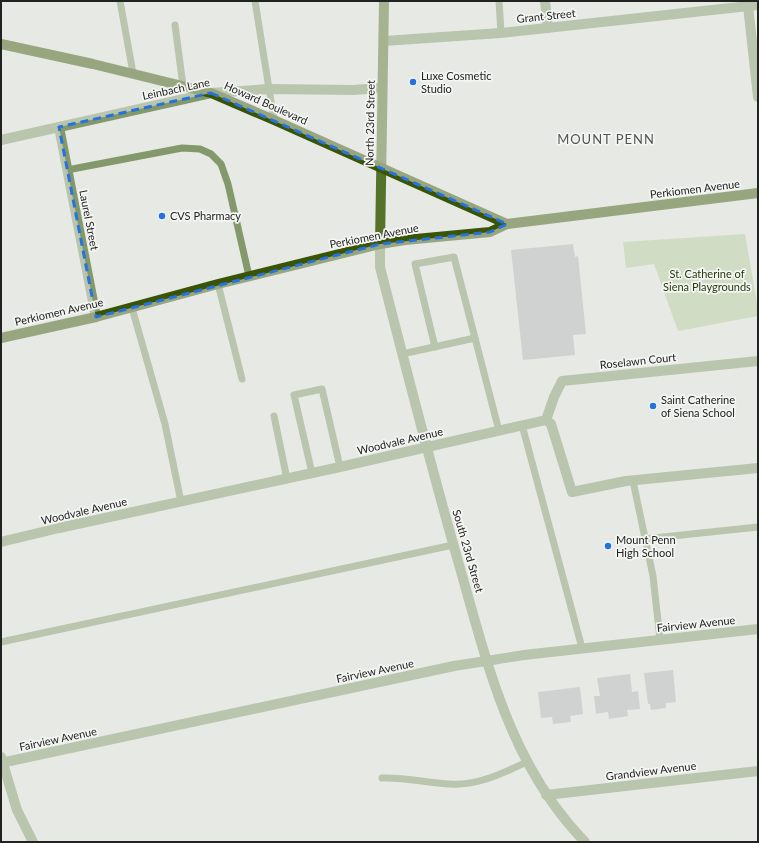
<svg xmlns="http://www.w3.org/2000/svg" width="759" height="843" viewBox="0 0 759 843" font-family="Lato,sans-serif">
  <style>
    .green { fill: #b6cc9e }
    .building { fill: #b3b5b8 }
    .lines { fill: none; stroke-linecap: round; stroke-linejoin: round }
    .service { stroke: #83996b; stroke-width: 7 }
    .minor { stroke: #83996b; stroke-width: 10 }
    .secondary { stroke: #54722a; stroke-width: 10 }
    .primary { stroke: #385404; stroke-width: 10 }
    .marked { fill: none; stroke: #2673df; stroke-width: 3; stroke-dasharray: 8 5; stroke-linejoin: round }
    .poi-dot { fill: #2673df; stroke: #f4f6f3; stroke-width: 1.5 }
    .labels { text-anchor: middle; stroke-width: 3.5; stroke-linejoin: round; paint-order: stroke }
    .street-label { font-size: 11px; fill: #222221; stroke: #f4f6f3 }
    .poi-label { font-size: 11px; fill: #222221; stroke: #f4f6f3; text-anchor: start }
    .park-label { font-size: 11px; fill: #273a0a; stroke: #f4f6f3 }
    .quarter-label { font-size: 13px; letter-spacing: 1px; fill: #535452; stroke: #f4f6f3 }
  </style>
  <rect width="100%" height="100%" fill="#e7e9e5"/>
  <!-- green -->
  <path class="green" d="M 745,234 L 758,309 L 758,316 L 678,331 L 654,264 L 626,268 L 623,242 Z"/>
  <!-- building -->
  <g class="building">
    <path d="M 573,244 L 575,257 L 578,256 L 586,334 L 573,335 L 575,355 L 523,360 L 511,250 Z"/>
    <path d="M 673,670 L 676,702 L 666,703 L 666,708 L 651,710 L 650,704 L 648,704 L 644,673 Z"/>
    <path d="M 630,674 L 632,692 L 638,691 L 640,709 L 627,710 L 628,716 L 609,719 L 608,712 L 596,714 L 594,696 L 600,696 L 597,678 Z"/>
    <path d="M 580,687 L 583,714 L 570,716 L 571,722 L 553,724 L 552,717 L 541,718 L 538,692 Z"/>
  </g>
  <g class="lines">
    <!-- service -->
    <g class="service">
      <path d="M 120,1 L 133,73"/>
      <path d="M 255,1 L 274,120"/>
      <path d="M 499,1 L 501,33"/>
      <path d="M 175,25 L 183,86"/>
      <path d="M 67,170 L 182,148 L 200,149 L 211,154 L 221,164 L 228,184 L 249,276"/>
      <path d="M 218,284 L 242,379"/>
      <path d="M 132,308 L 165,424 L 181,502"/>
      <path d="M 435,347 L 415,264 L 454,257 L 475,338"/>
      <path d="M 402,354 L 475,338 L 499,431"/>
      <path d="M 274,416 L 287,479"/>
      <path d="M 522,425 L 582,648"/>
      <path d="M 312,473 L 294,395 L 322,389 L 340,467"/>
      <path d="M 633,481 L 653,576 L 660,639"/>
      <path d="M 644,539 L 758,527"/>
      <path d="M 1,642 L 453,545"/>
      <path d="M 382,778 C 405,777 427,783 450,784 C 477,786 503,773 527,762"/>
    </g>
    <!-- minor -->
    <g class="minor">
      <path d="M 545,1 L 548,28"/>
      <path d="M 748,6 L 758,97"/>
      <path d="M 384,41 L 501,33 L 758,5"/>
      <path d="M 59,127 L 96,317"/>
      <path d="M 1,140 L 211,93 L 269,89 L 353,90 L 382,88"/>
      <path d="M 380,244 L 380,267 C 405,365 430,463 458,561 C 487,662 509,764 585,842"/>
      <path d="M 546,420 L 554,397 L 562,381 L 758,361"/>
      <path d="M 1,542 L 59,528 L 340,467 L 546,420 L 551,424 L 572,492 L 626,481 L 758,468"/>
      <path d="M 1,757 L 17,810 L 33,842"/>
      <path d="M 1,763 L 454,666 L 524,655 L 758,629"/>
      <path d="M 546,795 L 758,771"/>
    </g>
    <!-- secondary -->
    <path class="secondary" d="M 380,244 L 384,1"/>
    <!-- primary -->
    <g class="primary">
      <path d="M 1,44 L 93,64 L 211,93 L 274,120 L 507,224"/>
      <path d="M 1,338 L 96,317 L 218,284 L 380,244 L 405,240 L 490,232 L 507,224 L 758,193"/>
    </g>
  </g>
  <!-- marked area -->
  <path d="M0 0H759V843H0ZM 211,93 L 507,224 L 490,232 L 380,244 L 96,317 L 59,127 Z" fill="#e7e9e5" fill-opacity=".55" fill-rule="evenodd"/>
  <path class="marked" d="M 211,93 L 507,224 L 490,232 L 380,244 L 96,317 L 59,127 Z"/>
  <!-- markers -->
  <g class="poi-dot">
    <circle cx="413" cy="82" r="4"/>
    <circle cx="162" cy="216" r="4"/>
    <circle cx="653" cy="406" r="4"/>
    <circle cx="608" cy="546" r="4"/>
  </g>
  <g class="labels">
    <!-- street labels -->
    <g class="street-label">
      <text transform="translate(546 16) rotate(-6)" y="4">Grant Street</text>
      <text transform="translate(176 89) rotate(-12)" y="4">Leinbach Lane</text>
      <text transform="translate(266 103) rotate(24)" y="4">Howard Boulevard</text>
      <text transform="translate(370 123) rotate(-89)" y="4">North 23rd Street</text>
      <text transform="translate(695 189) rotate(-7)" y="4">Perkiomen Avenue</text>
      <text transform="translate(89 220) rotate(79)" y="4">Laurel Street</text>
      <text transform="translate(374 236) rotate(-11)" y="4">Perkiomen Avenue</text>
      <text transform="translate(59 312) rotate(-13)" y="4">Perkiomen Avenue</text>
      <text transform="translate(638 361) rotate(-6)" y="4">Roselawn Court</text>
      <text transform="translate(400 441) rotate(-13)" y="4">Woodvale Avenue</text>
      <text transform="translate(84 511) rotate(-13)" y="4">Woodvale Avenue</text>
      <text transform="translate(468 551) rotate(74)" y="4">South 23rd Street</text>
      <text transform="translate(696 624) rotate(-6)" y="4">Fairview Avenue</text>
      <text transform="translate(375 671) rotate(-12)" y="4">Fairview Avenue</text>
      <text transform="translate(58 739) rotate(-12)" y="4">Fairview Avenue</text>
      <text transform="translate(651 771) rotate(-7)" y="4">Grandview Avenue</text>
    </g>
    <!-- poi labels -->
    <g class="poi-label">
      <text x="421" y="80">Luxe Cosmetic<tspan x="421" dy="13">Studio</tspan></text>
      <text x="170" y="220">CVS Pharmacy</text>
      <text x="661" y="404">Saint Catherine<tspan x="661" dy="13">of Siena School</tspan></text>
      <text x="616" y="544">Mount Penn<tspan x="616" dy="13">High School</tspan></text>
    </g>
    <!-- park labels -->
    <g class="park-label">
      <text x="707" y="278">St. Catherine of<tspan x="707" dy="13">Siena Playgrounds</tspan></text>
    </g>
    <!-- quarter labels -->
    <g class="quarter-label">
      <text x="606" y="144">MOUNT PENN</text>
    </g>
  </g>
  <!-- border -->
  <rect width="759" height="843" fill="none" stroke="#222221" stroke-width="4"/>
</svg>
